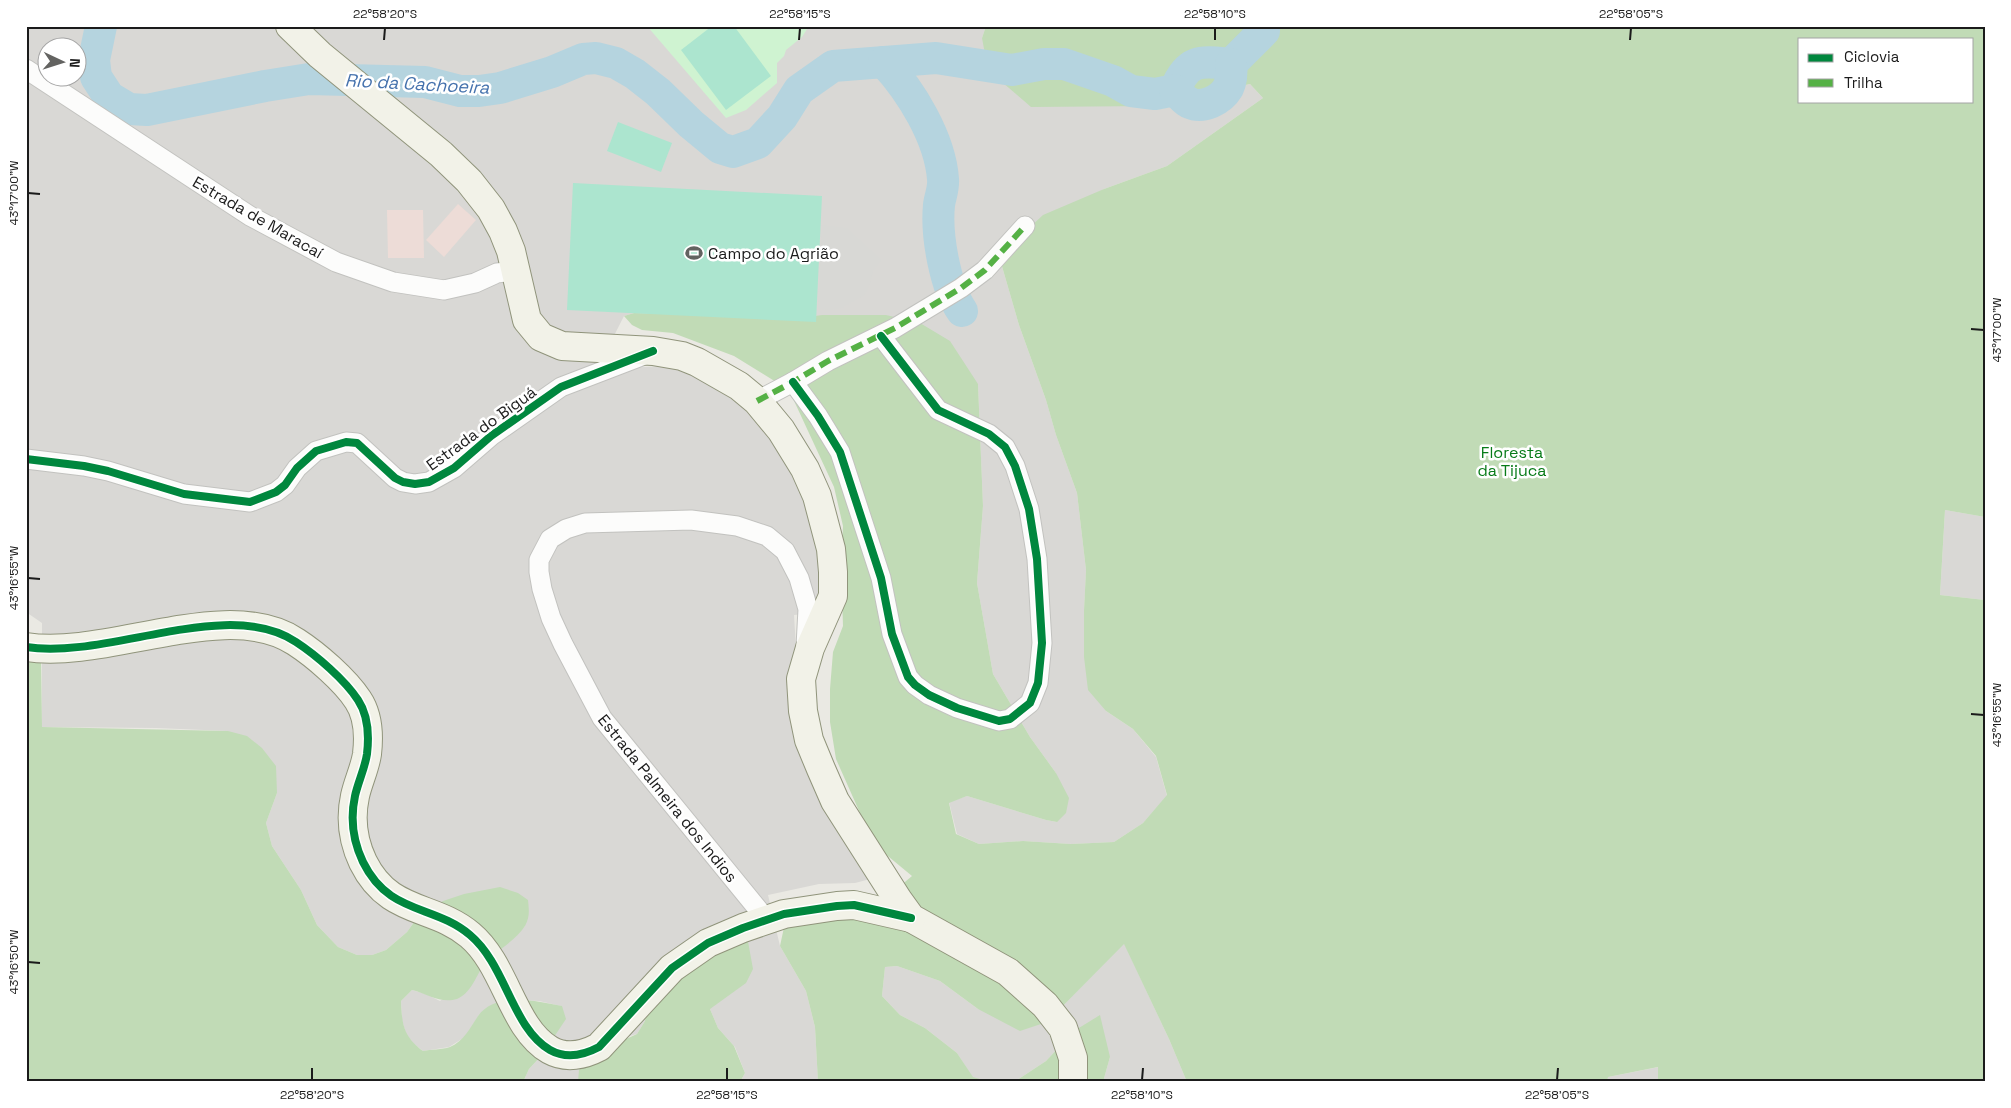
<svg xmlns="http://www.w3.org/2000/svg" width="2011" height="1108" viewBox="0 0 2011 1108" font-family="'Space Grotesk',sans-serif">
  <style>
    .residential { fill: #d9d8d5; fill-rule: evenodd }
    .commercial { fill: #eddcd7 }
    .forest { fill: #c1dbb6; fill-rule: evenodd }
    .park { fill: #cff3d1 }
    .pitch { fill: #ace5cf }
    .parking { fill: #d8d8d5 }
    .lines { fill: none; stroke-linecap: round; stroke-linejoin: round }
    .river { stroke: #b5d4df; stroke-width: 32 }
    .street-casing { stroke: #c2c2bf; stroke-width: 21 }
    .secondary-casing { stroke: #90947b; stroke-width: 30 }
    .street { stroke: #fcfcfb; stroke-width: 19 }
    .secondary { stroke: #f2f2e8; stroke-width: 28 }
    .quiet { stroke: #55b145; stroke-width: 6; stroke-dasharray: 12 6; stroke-linecap: butt }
    .cycleway-casing { stroke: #fff; stroke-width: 11 }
    .cycleway { stroke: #00873e; stroke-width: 8 }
    .ticks { fill: none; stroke: #1b1b1b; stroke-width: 2 }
    .labels { text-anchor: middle; stroke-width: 5; stroke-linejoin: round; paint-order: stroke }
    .street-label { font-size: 16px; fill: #1b1b1b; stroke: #fff }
    .poi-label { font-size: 16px; fill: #1b1b1b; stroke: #fff; text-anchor: start }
    .park-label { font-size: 16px; fill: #077b18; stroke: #fff }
    .water-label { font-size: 18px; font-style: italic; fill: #4572ad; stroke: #fff }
    .neatline { fill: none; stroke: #1b1b1b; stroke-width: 2 }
    .ticks-label { font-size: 12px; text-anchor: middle; fill: #1b1b1b }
  </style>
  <rect width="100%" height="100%" fill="#eae9e3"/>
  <!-- residential -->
  <g class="residential">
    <path d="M 26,26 L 986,26 L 982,38 L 1153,106 L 1250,84 L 1263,98 L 1167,166 L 1104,189 L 999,256 L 1019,325 L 1046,400 L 1056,435 L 1077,493 L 1086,570 L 1084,610 L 1106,711 L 1133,729 L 1156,757 L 1167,796 L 1143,823 L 1114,842 L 1071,844 L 1023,841 L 979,844 L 957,834 L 949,802 L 967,796 L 1046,820 L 1057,822 L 1056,773 L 1030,737 L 993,674 L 977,583 L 983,506 L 978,384 L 808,317 L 634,313 L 624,316 L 592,379 L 624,368 L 666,366 L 716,384 L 749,400 L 814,501 L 829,612 L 794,615 L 799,699 L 874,878 L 855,883 L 819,884 L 768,895 L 780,946 L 806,991 L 815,1027 L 818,1082 L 740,1082 L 745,1073 L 735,1047 L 718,1028 L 710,1009 L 647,1000 L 645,1021 L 637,1034 L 609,1042 L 578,1082 L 523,1082 L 529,1069 L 542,1055 L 561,1006 L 539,1001 L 519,1000 L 479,1015 L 465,1037 L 449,1047 L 423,1051 L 413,1043 L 406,1034 L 402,1020 L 401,1001 L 412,990 L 426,994 L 440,1001 L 483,966 L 525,926 L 417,918 L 407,932 L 386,950 L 372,955 L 357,955 L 338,947 L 317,925 L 301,890 L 272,846 L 266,823 L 277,793 L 228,731 L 156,728 L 42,727 L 42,623 L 26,612 ZM 48,48 L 78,48 L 78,78 L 48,78 Z"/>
    <path d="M 1945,510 L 1985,517 L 1985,600 L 1940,595 Z"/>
    <path d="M 1124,943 L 1169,1039 L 1187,1082 L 1103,1082 L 1110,1057 L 1074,1031 L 1046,1061 L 1014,1082 L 990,1082 L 973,1078 L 957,1053 L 925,1028 L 900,1015 L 882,996 L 885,967 L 897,966 L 940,981 L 978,1009 L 1047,1022 Z"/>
    <path d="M 1659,1067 L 1658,1082 L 1607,1082 L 1608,1077 Z"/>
  </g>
  <!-- commercial -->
  <g class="commercial">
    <path d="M 458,204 L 476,220 L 444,257 L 426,240 Z"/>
    <path d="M 387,210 L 423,210 L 424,258 L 388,258 Z"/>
  </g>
  <!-- forest -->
  <g class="forest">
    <path d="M 986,26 L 1985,26 L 1985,517 L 1945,510 L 1940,595 L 1985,600 L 1985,1082 L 1658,1082 L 1658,1067 L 1608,1077 L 1607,1082 L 1187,1082 L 1169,1039 L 1124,944 L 1047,1022 L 1020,1031 L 978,1009 L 940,981 L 897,966 L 885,967 L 882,996 L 900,1015 L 925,1028 L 957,1053 L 973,1077 L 990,1082 L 818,1082 L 815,1027 L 806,991 L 780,946 L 786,918 L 886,898 L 912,876 L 883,852 L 860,813 L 836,759 L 830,722 L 830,689 L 833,652 L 843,626 L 841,567 L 843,526 L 834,487 L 789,390 L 734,356 L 673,333 L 642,330 L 632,325 L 624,316 L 634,313 L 808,317 L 822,315 L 886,315 L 920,323 L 950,341 L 978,384 L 983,506 L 977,583 L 993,674 L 1030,737 L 1056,773 L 1069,798 L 1066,813 L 1057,822 L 1046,820 L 967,796 L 949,803 L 956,834 L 979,844 L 1023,841 L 1071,844 L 1114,842 L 1143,823 L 1167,795 L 1156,756 L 1133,729 L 1106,711 L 1088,690 L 1084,657 L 1084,610 L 1086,570 L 1077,493 L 1056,435 L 1046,400 L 1019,325 L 999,256 L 1043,215 L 1104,189 L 1167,166 L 1263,98 L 1250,84 L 1153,106 L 1031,107 L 988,70 L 982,38 ZM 1800,39 L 1972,39 L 1972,101 L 1800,101 Z"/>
    <path d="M 26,647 L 41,655 L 42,727 L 228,731 L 247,736 L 262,748 L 276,766 L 277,793 L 266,823 L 272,846 L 301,890 L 317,925 L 338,947 L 357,955 L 372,955 L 386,950 L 407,932 L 417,918 L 443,901 L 464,894 L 500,887 L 518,893 L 528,900 C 529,910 530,917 525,926 C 515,942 494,951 483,966 C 475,978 471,993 457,999 C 441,1004 428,994 412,990 L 401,1001 C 402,1024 403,1036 423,1051 C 431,1049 442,1050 450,1047 C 464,1041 470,1028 478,1016 C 496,991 536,1001 562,1006 L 566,1019 L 542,1055 L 529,1069 L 523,1082 L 26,1082 Z"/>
    <path d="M 747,936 L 753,969 L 746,983 L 710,1009 L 718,1028 L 734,1046 L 745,1073 L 740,1082 L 578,1082 L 579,1070 L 589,1053 L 609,1042 L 626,1039 L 637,1034 L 645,1021 L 647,1000 L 657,981 Z"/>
    <path d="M 1100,1015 L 1110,1057 L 1103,1082 L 1014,1082 L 1046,1061 L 1074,1031 Z"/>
  </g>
  <!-- park -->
  <path class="park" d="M 647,26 L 809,26 L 802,37 L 786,50 L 784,56 L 777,63 L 777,83 L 746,110 L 726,118 Z"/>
  <!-- pitch -->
  <g class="pitch">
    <path d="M 712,26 L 734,26 L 771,76 L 726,110 L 681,50 Z"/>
    <path d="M 618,122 L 672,143 L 661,172 L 607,151 Z"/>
    <path d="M 573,183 L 822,196 L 816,322 L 567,310 Z"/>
  </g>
  <!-- parking -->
  <path class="parking" d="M 822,225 L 846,228 L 881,260 L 873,271 L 869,286 L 864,295 L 842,308 L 830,310 L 818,309 Z"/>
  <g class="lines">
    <!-- river -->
    <g class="river">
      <path d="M 101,26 L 94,60 L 96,77 L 109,97 L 129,109 L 147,110 L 265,86 L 309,79 L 425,82 L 460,91 L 479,91 L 500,88 L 552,72 L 583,59 L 596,58 L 616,63 L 635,74 L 658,92 L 691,124 L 720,148 L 733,152 L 758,143 L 782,117 L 799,90 L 833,66 L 936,58 L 1012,70 L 1044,64 L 1064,64 L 1113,81 L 1131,91 L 1155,94 L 1175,90 C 1188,58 1201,61 1231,64 L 1264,31"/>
      <path d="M 884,62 C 911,91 940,138 943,179 C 944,188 940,197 939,205 C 936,235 945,287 962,311"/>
      <path d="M 1175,90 C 1180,94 1184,101 1190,103 C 1203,109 1221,100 1228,88 C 1232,80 1232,72 1231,64"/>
    </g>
    <!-- street casing -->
    <g class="street-casing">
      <g id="street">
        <path d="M 26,69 L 250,216 L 336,262 L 393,282 L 444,290 L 475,283 L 497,273 L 515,271"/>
        <path d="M 793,382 L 818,416 L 840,452 L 881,578 L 892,634 L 908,677 L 915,685 L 929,695 L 957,708 L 999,721 L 1010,719 L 1030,703 L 1038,683 L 1042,643 L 1037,559 L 1029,509 L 1015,466 L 1005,447 L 989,434 L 938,410 L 881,336"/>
        <path d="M 757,401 L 793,382 L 828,361 L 895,328 L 961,288 L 985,270 L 1025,226"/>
        <path d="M 26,459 L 84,466 L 108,471 L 184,494 L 250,502 L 276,492 L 285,485 L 297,468 L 316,451 L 346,442 L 357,443 L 395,478 L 403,482 L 415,484 L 429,482 L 454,468 L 491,436 L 561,387 L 647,354"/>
        <path d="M 766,919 L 602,718 L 563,644 L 551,618 L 542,589 L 539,572 L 539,560 L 550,539 L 566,529 L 585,523 L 691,520 L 737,526 L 767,536 L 785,551 L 799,578 L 808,609 L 806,646"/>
      </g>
    </g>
    <!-- secondary casing -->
    <g class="secondary-casing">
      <g id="secondary">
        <path d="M 290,26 L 320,55 L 441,154 L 469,181 L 491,209 L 503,231 L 511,251 L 527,320 L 541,337 L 562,346 L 653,351 L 682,356 L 697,362 L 739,386 L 757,401 L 781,430 L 805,469 L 817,496 L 831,549 L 833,572 L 833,596 L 810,648 L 801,679 L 803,711 L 809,740 L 821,769 L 835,801 L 898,900 L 911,918 L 1008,972 L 1045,1005 L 1063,1028 L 1073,1058 L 1073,1082"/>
        <path d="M 26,647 C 107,660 228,596 296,642 C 316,655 345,680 358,700 C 368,715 369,737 367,754 C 365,768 358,782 355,796 C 350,819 353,841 363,862 C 389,915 433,904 470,935 C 506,965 512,1028 550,1050 C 566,1059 584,1055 599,1047 L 672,968 L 708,943 L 743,928 L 784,914 L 837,906 L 854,905 L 911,918"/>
      </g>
    </g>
    <!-- street -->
    <use href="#street" class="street"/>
    <!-- secondary -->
    <use href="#secondary" class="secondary"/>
    <!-- quiet -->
    <path class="quiet" d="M 757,401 L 793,382 L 828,361 L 895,328 L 961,288 L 985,270 L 1025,226"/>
    <!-- cycleway casing -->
    <g class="cycleway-casing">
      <g id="cycleway">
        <path d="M 793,382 L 818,416 L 840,452 L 881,578 L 892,634 L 908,677 L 915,685 L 929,695 L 957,708 L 999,721 L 1010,719 L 1030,703 L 1038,683 L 1042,643 L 1037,559 L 1029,509 L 1015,466 L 1005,447 L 989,434 L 938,410 L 881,336"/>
        <path d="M 26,459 L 84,466 L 108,471 L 184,494 L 250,502 L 276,492 L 285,485 L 297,468 L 316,451 L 346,442 L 357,443 L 395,478 L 403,482 L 415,484 L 429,482 L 454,468 L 491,436 L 561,387 L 653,351"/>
        <path d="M 26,647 C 107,660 228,596 296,642 C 316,655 345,680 358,700 C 368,715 369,737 367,754 C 365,768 358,782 355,796 C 350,819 353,841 363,862 C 389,915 433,904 470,935 C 506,965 512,1028 550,1050 C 566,1059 584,1055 599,1047 L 672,968 L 708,943 L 743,928 L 784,914 L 837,906 L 854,905 L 911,918"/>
      </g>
    </g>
    <!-- cycleway -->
    <use href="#cycleway" class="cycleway"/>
  </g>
  <!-- ticks -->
  <path class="ticks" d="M 384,40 L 385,28M 799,40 L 800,28M 1215,40 L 1215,28M 1630,40 L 1631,28M 28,193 L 40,194M 1971,329 L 1984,330M 28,578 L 40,579M 1971,714 L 1984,715M 28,962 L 40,963M 312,1080 L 312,1068M 727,1080 L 727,1068M 1142,1080 L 1143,1068M 1557,1080 L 1558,1068"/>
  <!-- icons -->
  <defs>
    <g id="stadium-bare" transform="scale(1.35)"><path d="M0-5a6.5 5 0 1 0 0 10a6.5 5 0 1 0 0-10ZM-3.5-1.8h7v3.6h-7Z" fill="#636361" stroke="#fff" stroke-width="2.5" paint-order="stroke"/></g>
  </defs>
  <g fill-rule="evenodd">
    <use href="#stadium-bare" x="694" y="253"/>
  </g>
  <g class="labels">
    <!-- street labels -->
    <g class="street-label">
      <text transform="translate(258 217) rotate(30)" y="6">Estrada de Maracaí</text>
      <text transform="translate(481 428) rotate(-36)" y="6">Estrada do Biguá</text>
      <text transform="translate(668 798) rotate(51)" y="6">Estrada Palmeira dos Indios</text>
    </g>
    <!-- poi labels -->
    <g class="poi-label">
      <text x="708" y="259">Campo do Agrião</text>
    </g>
    <!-- park labels -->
    <g class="park-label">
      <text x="1512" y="458">Floresta<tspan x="1512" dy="18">da Tijuca</tspan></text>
    </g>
    <!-- water labels -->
    <g class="water-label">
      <text transform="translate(417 84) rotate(3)" y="6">Rio da Cachoeira</text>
    </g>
  </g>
  <!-- border -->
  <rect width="2011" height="1108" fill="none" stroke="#ffffff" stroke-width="55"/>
  <!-- legend -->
  <rect x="1798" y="38" width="175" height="65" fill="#ffffff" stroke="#a4a4a4"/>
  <rect x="1808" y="54" width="25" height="8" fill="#00873e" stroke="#a4a4a4"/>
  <text x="1844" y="62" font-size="15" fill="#1b1b1b">Ciclovia</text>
  <rect x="1808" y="79" width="25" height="8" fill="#55b145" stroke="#a4a4a4"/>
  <text x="1844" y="88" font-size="15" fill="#1b1b1b">Trilha</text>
  <!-- north arrow -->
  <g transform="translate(62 62) rotate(94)"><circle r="24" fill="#ffffff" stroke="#a4a4a4"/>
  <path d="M0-4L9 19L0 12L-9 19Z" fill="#636361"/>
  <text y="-8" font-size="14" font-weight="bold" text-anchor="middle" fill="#1b1b1b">N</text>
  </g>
  <rect x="28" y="28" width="1956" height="1052" class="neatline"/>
  <g class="ticks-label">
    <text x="385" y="18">22°58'20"S</text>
    <text x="800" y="18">22°58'15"S</text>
    <text x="1215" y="18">22°58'10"S</text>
    <text x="1631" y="18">22°58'05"S</text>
    <text transform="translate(14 193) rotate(-90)" y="4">43°17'00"W</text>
    <text transform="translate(1997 330) rotate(-90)" y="4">43°17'00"W</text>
    <text transform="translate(14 578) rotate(-90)" y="4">43°16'55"W</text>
    <text transform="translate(1997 715) rotate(-90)" y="4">43°16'55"W</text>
    <text transform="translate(14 962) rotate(-90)" y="4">43°16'50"W</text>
    <text x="312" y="1099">22°58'20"S</text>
    <text x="727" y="1099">22°58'15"S</text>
    <text x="1142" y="1099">22°58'10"S</text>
    <text x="1557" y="1099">22°58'05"S</text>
  </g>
</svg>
